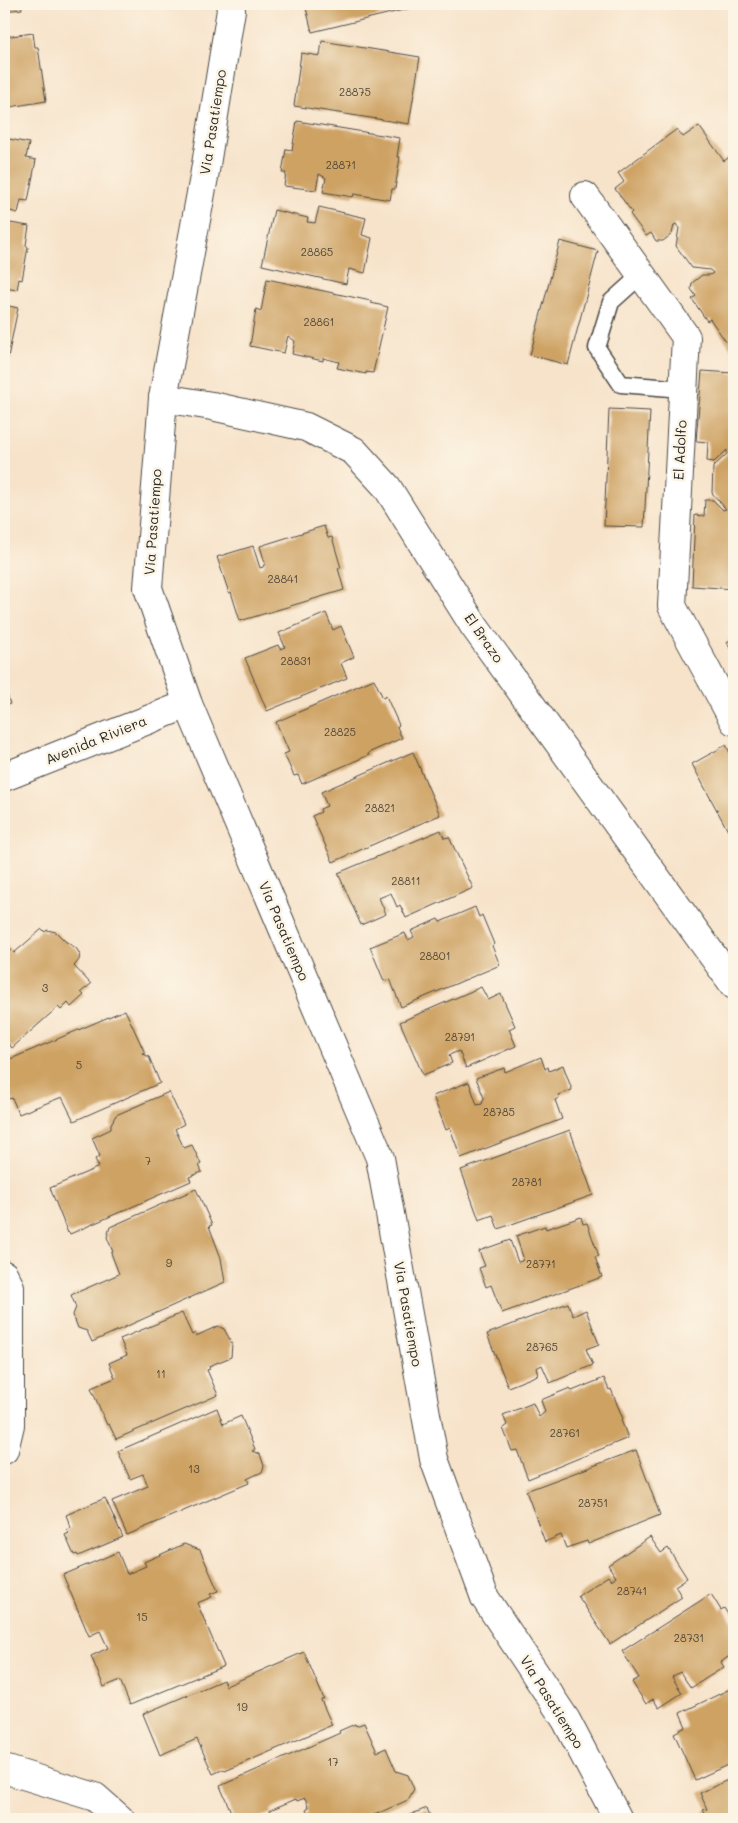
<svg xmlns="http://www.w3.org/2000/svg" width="738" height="1823" viewBox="0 0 738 1823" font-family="Mali,sans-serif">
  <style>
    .building { fill: #cea264 }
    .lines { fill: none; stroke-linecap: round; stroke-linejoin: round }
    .service-casing { stroke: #4a4743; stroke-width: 19 }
    .minor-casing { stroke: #4a4743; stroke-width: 30 }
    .service { stroke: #fff; stroke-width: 16 }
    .minor { stroke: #fff; stroke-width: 28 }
    .labels { text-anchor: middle; stroke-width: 5; stroke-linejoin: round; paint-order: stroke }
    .number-label { font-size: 11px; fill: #544939 }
    .street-label { font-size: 14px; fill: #2b2b2b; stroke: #fcf5e5 }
  </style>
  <rect width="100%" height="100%" fill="#fcf5e5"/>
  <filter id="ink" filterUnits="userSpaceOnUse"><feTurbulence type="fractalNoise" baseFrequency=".02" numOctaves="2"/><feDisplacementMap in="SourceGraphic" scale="10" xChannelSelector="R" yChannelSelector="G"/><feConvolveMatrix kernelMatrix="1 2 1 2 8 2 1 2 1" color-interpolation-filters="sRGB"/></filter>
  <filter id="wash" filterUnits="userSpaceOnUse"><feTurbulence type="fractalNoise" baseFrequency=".0096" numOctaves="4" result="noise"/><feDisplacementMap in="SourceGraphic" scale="20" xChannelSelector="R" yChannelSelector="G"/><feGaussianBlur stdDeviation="1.12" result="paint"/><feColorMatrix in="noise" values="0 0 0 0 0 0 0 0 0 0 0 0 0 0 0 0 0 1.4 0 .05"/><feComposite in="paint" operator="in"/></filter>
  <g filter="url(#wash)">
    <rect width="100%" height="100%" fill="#f7e3ca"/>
    <g id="blocks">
      <!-- building -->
      <g class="building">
        <path d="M 4,4 L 21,4 L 22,9 L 4,11 Z"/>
        <path d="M 305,4 L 420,4 L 420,6 L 312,32 Z"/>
        <path d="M 4,11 L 7,25 L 4,26 Z"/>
        <path d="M 33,33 L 35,47 L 38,47 L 46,101 L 4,108 L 4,37 Z"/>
        <path d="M 322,41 L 420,57 L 409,124 L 294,106 L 301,53 L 320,56 Z"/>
        <path d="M 297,121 L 400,138 L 397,157 L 400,157 L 395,189 L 392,189 L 390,200 L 354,194 L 353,197 L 323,192 L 326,178 L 319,174 L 316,190 L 284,186 L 286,173 L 282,173 L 286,149 L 292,150 Z"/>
        <path d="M 699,126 L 724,161 L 732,155 L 734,159 L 734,162 L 729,166 L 734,173 L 734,353 L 710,319 L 707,321 L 692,299 L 696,296 L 691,289 L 692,283 L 702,275 L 710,275 L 713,273 L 710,270 L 692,268 L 676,246 L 679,228 L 676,224 L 674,225 L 672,234 L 663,241 L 656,241 L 651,233 L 646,236 L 630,214 L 632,212 L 615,189 L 624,182 L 618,173 L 677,129 L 683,137 Z"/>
        <path d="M 4,138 L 29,143 L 26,158 L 36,160 L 28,201 L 21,200 L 18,213 L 6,210 L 6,212 L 4,212 Z"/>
        <path d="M 319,207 L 366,218 L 362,235 L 372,238 L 365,273 L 349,269 L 346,284 L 262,265 L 274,210 L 308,218 L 307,222 L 315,223 Z"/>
        <path d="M 4,222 L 29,226 L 26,245 L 28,247 L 22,280 L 19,279 L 17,290 L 4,288 Z"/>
        <path d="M 560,241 L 598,251 L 568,365 L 530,355 Z"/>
        <path d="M 267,279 L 371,301 L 371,303 L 388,307 L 373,373 L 366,372 L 366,374 L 337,368 L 339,362 L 323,358 L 323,361 L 292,354 L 295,341 L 288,336 L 284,353 L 250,346 L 256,309 L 261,311 Z"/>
        <path d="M 4,305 L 18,308 L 5,372 L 4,372 Z"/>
        <path d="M 702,371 L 734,373 L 734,589 L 692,586 L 695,515 L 704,516 L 705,500 L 713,500 L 723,510 L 726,509 L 712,493 L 713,467 L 727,454 L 727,450 L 714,462 L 707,461 L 708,442 L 696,441 Z"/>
        <path d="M 609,409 L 650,411 L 644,527 L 604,526 Z"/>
        <path d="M 324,526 L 328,538 L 332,537 L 341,568 L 338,568 L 344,590 L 240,621 L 231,592 L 229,593 L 217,557 L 253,546 L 260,568 L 263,567 L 265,563 L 260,546 Z"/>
        <path d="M 326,613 L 333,630 L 341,626 L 354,657 L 341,663 L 347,678 L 267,711 L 245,658 L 278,645 L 280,649 L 285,647 L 279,633 Z"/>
        <path d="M 734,638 L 734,657 L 727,642 Z"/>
        <path d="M 374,679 L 383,698 L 386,696 L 399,725 L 397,727 L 402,738 L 368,753 L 369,755 L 302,784 L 298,775 L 294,776 L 284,754 L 289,752 L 276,722 Z"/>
        <path d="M 4,684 L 10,704 L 4,706 Z"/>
        <path d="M 726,745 L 734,761 L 734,842 L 692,764 Z"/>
        <path d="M 413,752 L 440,815 L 333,862 L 312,816 L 321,812 L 320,809 L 327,806 L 321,792 Z"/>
        <path d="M 441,830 L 444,838 L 449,837 L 473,888 L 406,918 L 400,905 L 397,907 L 391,893 L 379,898 L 386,914 L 361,925 L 338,873 Z"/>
        <path d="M 475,907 L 479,917 L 482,915 L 494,944 L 492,946 L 500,965 L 401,1007 L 390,979 L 384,981 L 370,947 L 405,933 L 408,940 L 414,937 L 411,931 L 438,919 L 440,922 Z"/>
        <path d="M 42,929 L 45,932 L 47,930 L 56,932 L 65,941 L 76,948 L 80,954 L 79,960 L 74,966 L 91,984 L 81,992 L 84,995 L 71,1007 L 68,1003 L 61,1010 L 58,1007 L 12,1048 L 4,1039 L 4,943 L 14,953 Z"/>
        <path d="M 481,987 L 488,1000 L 501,994 L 515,1026 L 509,1029 L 516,1046 L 466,1068 L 459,1051 L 449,1055 L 452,1063 L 423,1075 L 400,1022 Z"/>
        <path d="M 125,1010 L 145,1053 L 142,1053 L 149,1057 L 160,1083 L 74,1121 L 62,1097 L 19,1114 L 12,1098 L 9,1099 L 7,1095 L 4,1096 L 4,1066 L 7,1064 L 6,1061 Z"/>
        <path d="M 541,1057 L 545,1069 L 548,1067 L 549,1071 L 563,1065 L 572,1090 L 558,1095 L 559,1098 L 555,1100 L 562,1119 L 461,1158 L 450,1128 L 446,1130 L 433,1096 L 469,1082 L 477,1105 L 482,1104 L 484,1098 L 476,1078 L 504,1068 L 505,1072 Z"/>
        <path d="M 169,1092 L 184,1124 L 175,1129 L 184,1148 L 192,1145 L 201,1164 L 199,1165 L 202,1172 L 189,1177 L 191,1181 L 70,1234 L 69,1232 L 68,1233 L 50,1188 L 99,1167 L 95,1159 L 100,1156 L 92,1138 L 111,1129 L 111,1124 L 116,1115 Z"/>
        <path d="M 570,1130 L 593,1195 L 498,1229 L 493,1215 L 479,1220 L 461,1170 Z"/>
        <path d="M 196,1189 L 212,1225 L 209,1226 L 221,1258 L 225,1282 L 92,1342 L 87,1331 L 78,1328 L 73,1315 L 76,1307 L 71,1295 L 119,1274 L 111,1253 L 113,1252 L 107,1237 L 110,1227 Z"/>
        <path d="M 581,1217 L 583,1224 L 587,1223 L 599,1256 L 595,1257 L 602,1277 L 502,1313 L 491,1285 L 486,1287 L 479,1268 L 485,1266 L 479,1251 L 510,1240 L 518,1262 L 522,1261 L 523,1257 L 516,1236 L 545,1226 L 546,1229 Z"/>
        <path d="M 568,1303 L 573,1316 L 586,1310 L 599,1344 L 586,1349 L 593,1365 L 550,1383 L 542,1365 L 536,1368 L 538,1375 L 508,1387 L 487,1334 Z"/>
        <path d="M 182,1313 L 192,1335 L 195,1333 L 196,1336 L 218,1326 L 224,1329 L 228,1336 L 232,1344 L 231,1357 L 209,1366 L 210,1369 L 207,1370 L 218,1395 L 116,1439 L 109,1424 L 107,1425 L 91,1388 L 115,1378 L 109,1363 L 127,1355 L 120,1339 Z"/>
        <path d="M 604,1378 L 609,1390 L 611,1389 L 623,1419 L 621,1420 L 628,1438 L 528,1479 L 517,1450 L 512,1451 L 503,1428 L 507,1425 L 503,1415 L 533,1403 L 539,1417 L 545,1412 L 541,1400 L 570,1388 L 572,1391 Z"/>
        <path d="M 217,1408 L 223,1424 L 241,1416 L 255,1449 L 252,1451 L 260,1454 L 264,1466 L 262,1472 L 247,1479 L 249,1483 L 127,1535 L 112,1501 L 148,1486 L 143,1474 L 130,1479 L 118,1451 Z"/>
        <path d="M 636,1450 L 660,1515 L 588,1544 L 587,1541 L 566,1548 L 561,1535 L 545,1542 L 526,1491 Z"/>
        <path d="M 105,1498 L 123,1537 L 78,1556 L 77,1554 L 74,1555 L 65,1535 L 69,1533 L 66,1530 L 71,1528 L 66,1515 Z"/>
        <path d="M 650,1537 L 661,1553 L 668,1548 L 687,1578 L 675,1586 L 682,1597 L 610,1644 L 578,1596 L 608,1576 L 611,1580 L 616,1577 L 608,1565 Z"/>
        <path d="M 184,1544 L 200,1550 L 218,1591 L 210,1594 L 212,1597 L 197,1603 L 224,1666 L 130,1705 L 120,1680 L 104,1687 L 91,1656 L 108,1648 L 100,1631 L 89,1636 L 63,1575 L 118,1552 L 127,1574 L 146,1566 L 144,1562 Z"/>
        <path d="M 711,1594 L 721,1610 L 724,1608 L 734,1624 L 734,1653 L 721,1662 L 724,1667 L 691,1688 L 680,1672 L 672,1677 L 682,1693 L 659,1708 L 653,1699 L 646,1704 L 632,1682 L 639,1678 L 622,1651 Z"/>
        <path d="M 304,1652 L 324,1699 L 321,1700 L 332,1725 L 225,1771 L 224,1769 L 213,1774 L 197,1739 L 160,1755 L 143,1714 L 223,1680 L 226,1686 Z"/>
        <path d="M 734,1687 L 734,1762 L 695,1780 L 674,1733 L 686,1727 L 680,1713 Z"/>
        <path d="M 364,1723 L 377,1752 L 386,1748 L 396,1771 L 408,1775 L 414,1789 L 408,1800 L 365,1819 L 302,1819 L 304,1816 L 308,1814 L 306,1809 L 309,1807 L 305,1798 L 297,1801 L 296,1799 L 270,1810 L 271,1813 L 256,1819 L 234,1819 L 220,1786 L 340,1733 L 339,1731 L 355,1724 L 356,1726 Z"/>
        <path d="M 734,1777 L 734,1819 L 708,1819 L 703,1810 L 707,1809 L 700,1793 Z"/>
        <path d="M 427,1808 L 431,1819 L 396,1819 L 406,1815 L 407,1816 Z"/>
      </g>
    </g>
  </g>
  <g filter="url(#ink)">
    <use href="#blocks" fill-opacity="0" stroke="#4a4743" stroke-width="1"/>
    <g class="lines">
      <!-- service casing -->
      <g class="service-casing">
        <path id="service" d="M 641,275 L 611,302 L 597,348 L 621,384 L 683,389"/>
      </g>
      <!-- minor casing -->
      <g class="minor-casing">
        <g id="minor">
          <path d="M 230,4 L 231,10 L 204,177 L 163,398 L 148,588 L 188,704 L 380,1158 L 434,1459 L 485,1598 L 566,1720 L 618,1819"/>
          <path d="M 585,196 L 686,337 L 672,606 L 734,721"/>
          <path d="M 163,398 L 212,406 L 306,427 L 354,451 L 387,487 L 474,626 L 734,985"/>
          <path d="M 4,777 L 188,704"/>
          <path d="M 4,1275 L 10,1287 L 10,1425 L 4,1450"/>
          <path d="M 4,1769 L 95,1797 L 120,1819"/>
        </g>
      </g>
      <!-- service -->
      <use href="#service" class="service"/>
      <!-- minor -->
      <use href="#minor" class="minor"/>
    </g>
  </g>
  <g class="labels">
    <!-- number labels -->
    <g class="number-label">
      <text x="355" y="96">28875</text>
      <text x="341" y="169">28871</text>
      <text x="317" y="256">28865</text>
      <text x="319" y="326">28861</text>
      <text x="283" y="583">28841</text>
      <text x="296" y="665">28831</text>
      <text x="340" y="736">28825</text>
      <text x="380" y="812">28821</text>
      <text x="406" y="885">28811</text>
      <text x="435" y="960">28801</text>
      <text x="45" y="992">3</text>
      <text x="460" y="1041">28791</text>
      <text x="79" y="1069">5</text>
      <text x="499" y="1116">28785</text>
      <text x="148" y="1165">7</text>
      <text x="527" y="1186">28781</text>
      <text x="169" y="1267">9</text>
      <text x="541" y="1268">28771</text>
      <text x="542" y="1351">28765</text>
      <text x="161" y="1378">11</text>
      <text x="565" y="1437">28761</text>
      <text x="194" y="1473">13</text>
      <text x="593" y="1507">28751</text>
      <text x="632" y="1595">28741</text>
      <text x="142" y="1621">15</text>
      <text x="689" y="1642">28731</text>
      <text x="242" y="1711">19</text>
      <text x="333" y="1766">17</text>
    </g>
    <!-- street labels -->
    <g class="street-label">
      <text transform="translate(213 122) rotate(-81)" y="5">Via Pasatiempo</text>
      <text transform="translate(680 450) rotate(-87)" y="5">El Adolfo</text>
      <text transform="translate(153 522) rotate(-86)" y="5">Via Pasatiempo</text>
      <text transform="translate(484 638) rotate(55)" y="5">El Brazo</text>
      <text transform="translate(96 740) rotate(-22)" y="5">Avenida Riviera</text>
      <text transform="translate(284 931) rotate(67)" y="5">Via Pasatiempo</text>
      <text transform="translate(408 1314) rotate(80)" y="5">Via Pasatiempo</text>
      <text transform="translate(552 1702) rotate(58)" y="5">Via Pasatiempo</text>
    </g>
  </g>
  <!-- margin -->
  <rect width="738" height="1823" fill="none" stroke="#fcf5e5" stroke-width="20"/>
</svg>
